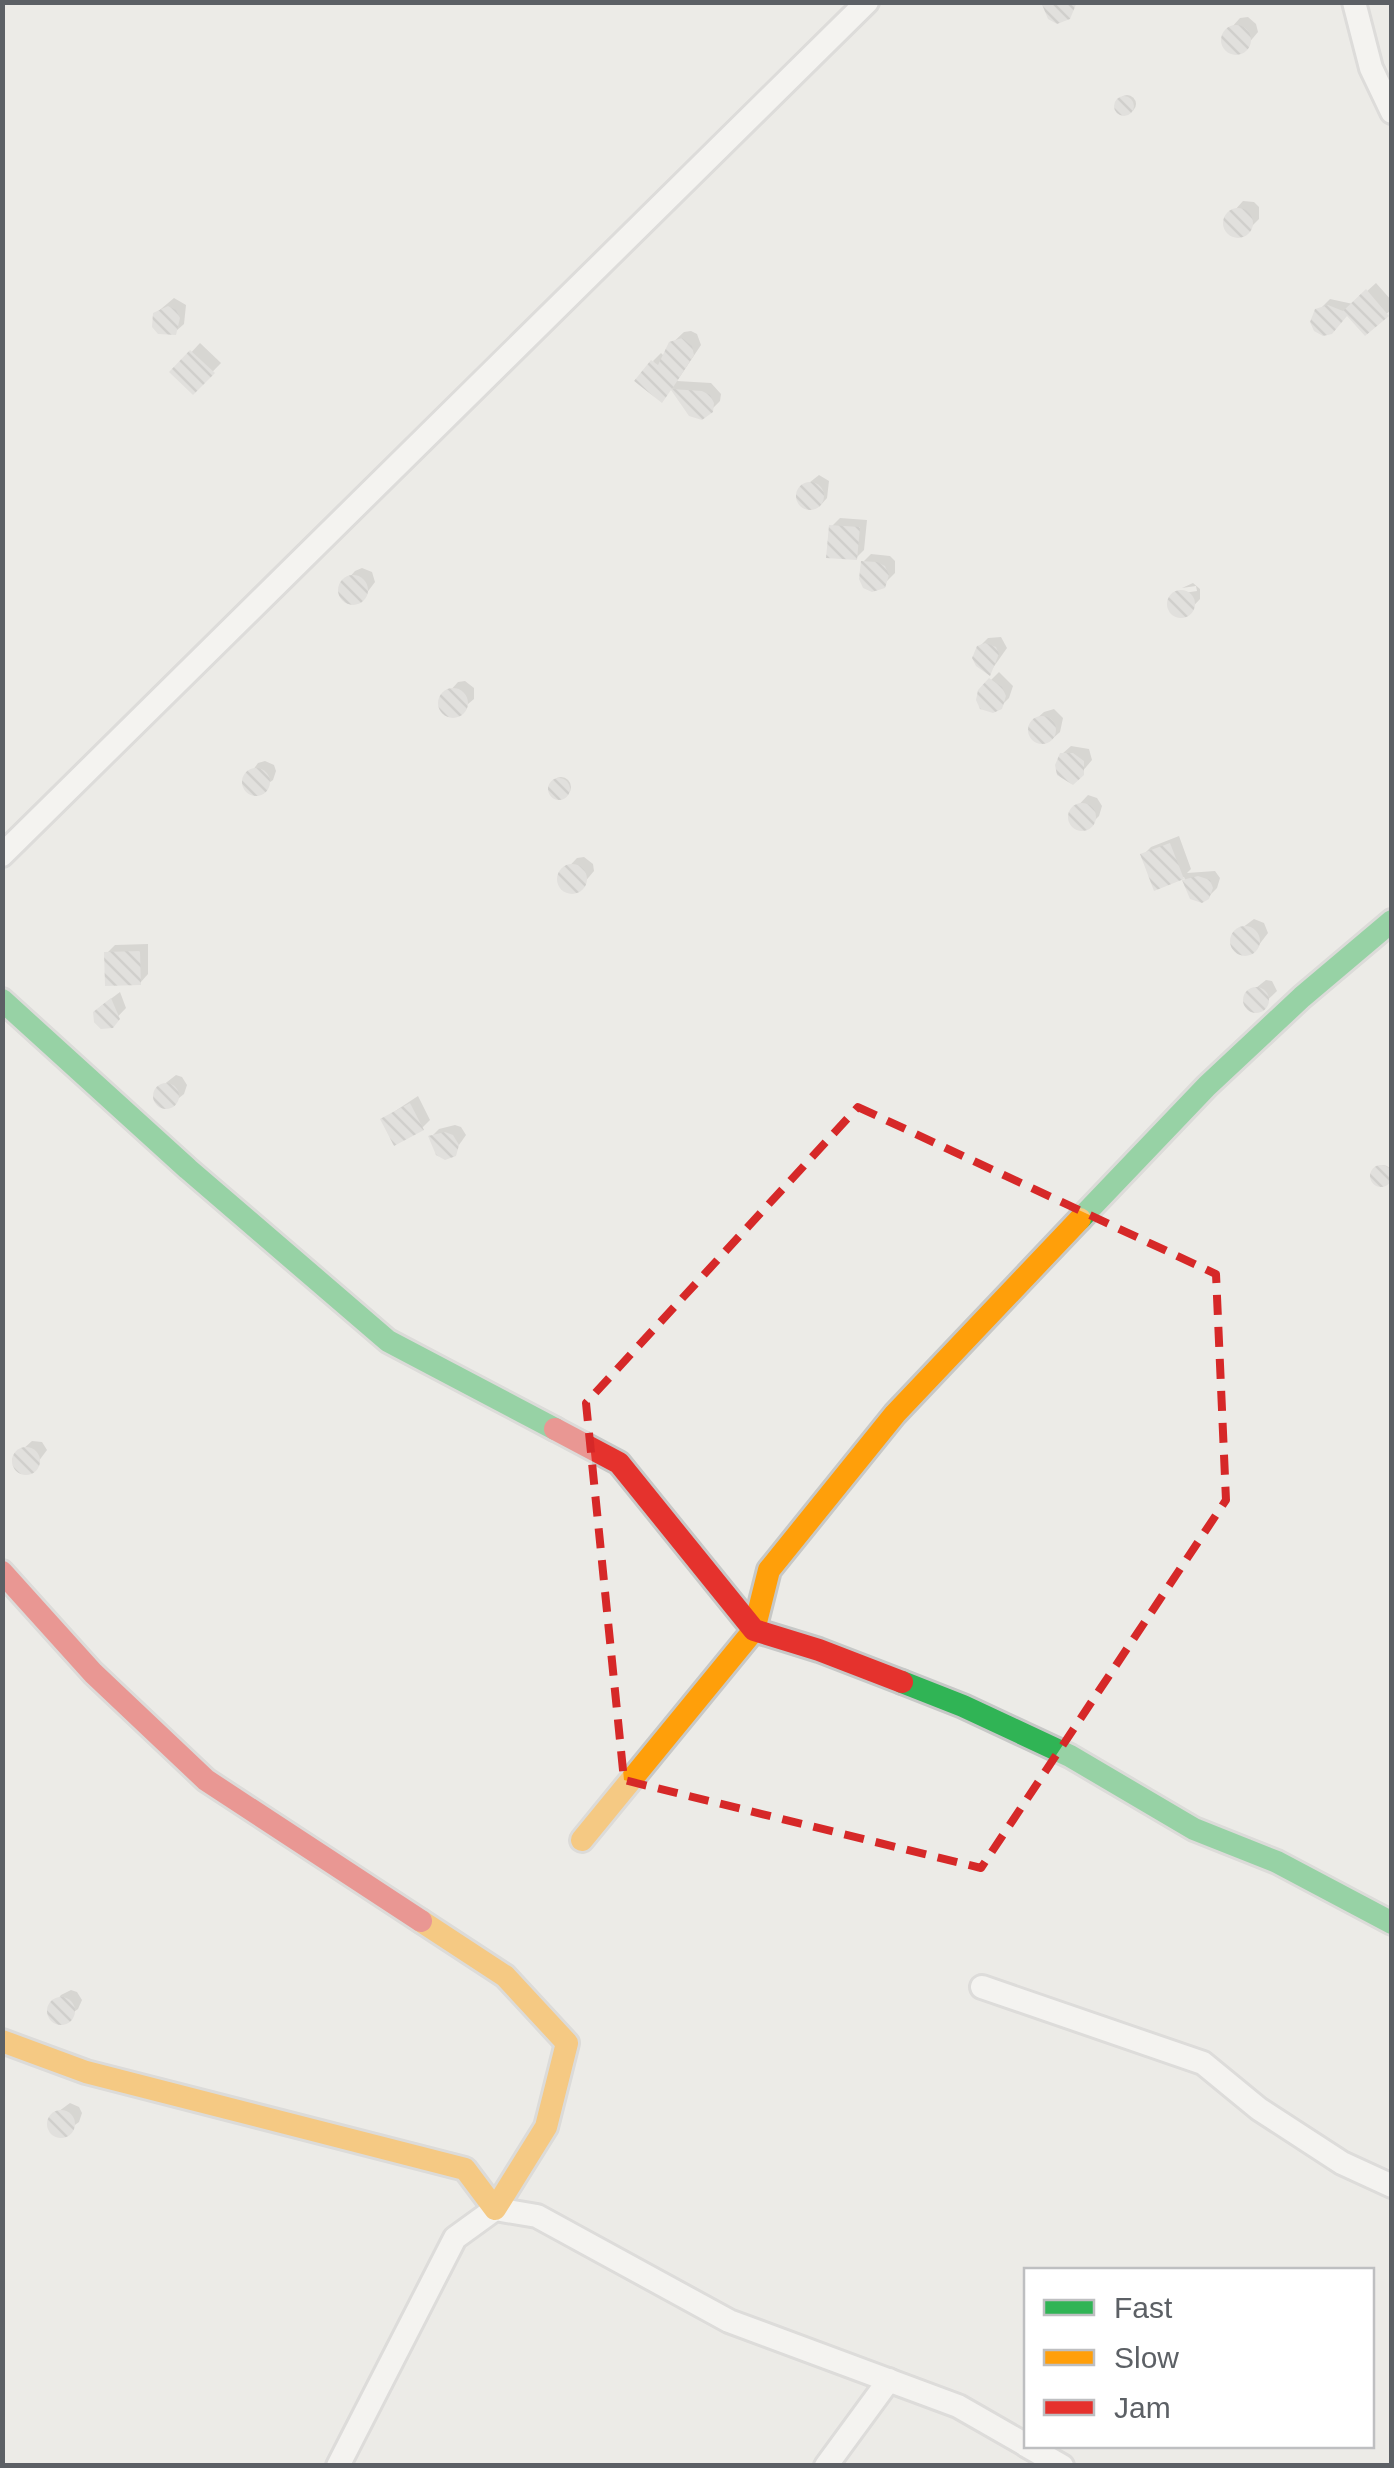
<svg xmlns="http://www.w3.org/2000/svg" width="1394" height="2468" viewBox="0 0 1394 2468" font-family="Arial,sans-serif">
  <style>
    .shadow { fill: #0003 }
    .building { fill: url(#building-back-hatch) }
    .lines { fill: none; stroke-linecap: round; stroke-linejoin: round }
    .street-casing { stroke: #c9c9c9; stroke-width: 28 }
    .fast-casing { stroke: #c7c8c7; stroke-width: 28 }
    .slow-casing { stroke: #c7c8c7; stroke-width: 28 }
    .jam-casing { stroke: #c7c8c7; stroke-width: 28 }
    .street { stroke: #fcfcfb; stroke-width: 22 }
    .fast { stroke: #30b455; stroke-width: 22 }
    .slow { stroke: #ff9f0a; stroke-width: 22 }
    .jam { stroke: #e5322d; stroke-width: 22 }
    .marked { fill: none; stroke: #d62828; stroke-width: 8; stroke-dasharray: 20 12; stroke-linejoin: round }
  </style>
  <defs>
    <pattern id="building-back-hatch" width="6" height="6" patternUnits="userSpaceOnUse" patternTransform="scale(2.5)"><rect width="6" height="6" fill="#d3d2d0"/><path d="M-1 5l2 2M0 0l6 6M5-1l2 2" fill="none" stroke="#aeaeac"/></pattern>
  </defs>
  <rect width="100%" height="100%" fill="#ecebe7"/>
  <!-- shadow -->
  <g class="shadow">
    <path d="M 1248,17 L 1256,24 L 1258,32 L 1242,51 L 1230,51 L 1224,45 L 1223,37 L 1240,18 Z"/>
    <circle cx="1127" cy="104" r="9"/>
    <path d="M 1243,201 L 1254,202 L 1259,207 L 1259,219 L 1244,234 L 1232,234 L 1226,228 L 1226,220 Z"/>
    <path d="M 1376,283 L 1392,301 L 1392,309 L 1365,333 L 1348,314 L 1335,329 L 1321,308 L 1330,299 L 1353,304 Z"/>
    <path d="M 174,298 L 186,305 L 184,324 L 175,332 L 155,314 Z"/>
    <path d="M 691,331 L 697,334 L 701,345 L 677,381 L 711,383 L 721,394 L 720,401 L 711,410 L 690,414 L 653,361 L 661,353 L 664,356 L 668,347 L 684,332 Z"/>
    <path d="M 200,343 L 221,363 L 193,392 L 173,372 Z"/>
    <path d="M 819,475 L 829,481 L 827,498 L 819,507 L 805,506 L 800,501 L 800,490 Z"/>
    <path d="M 840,518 L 867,520 L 864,550 L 856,558 L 832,526 Z"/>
    <path d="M 871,554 L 890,556 L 895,561 L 895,573 L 880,588 L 863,562 Z"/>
    <path d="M 362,568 L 372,572 L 375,582 L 363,598 L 352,602 L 342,595 L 341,587 L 355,571 Z"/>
    <path d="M 1193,583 L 1200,589 L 1200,599 L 1186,614 L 1176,614 L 1171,609 L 1170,602 L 1177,594 L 1197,591 L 1196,586 L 1182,588 Z"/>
    <path d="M 1001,637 L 1007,648 L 990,672 L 979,647 L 988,638 Z"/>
    <path d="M 999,672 L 1013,686 L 1009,698 L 1000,707 L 991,680 Z"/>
    <path d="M 465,681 L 474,688 L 474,699 L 455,715 L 448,714 L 442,708 L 441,701 L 458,682 Z"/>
    <path d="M 1054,709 L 1063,718 L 1060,732 L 1051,740 L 1034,737 L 1031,731 L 1035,720 L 1044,712 Z"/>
    <path d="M 1071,746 L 1089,749 L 1092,760 L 1081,773 L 1062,754 Z"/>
    <path d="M 265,761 L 274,765 L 276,771 L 273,780 L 255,793 L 247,789 L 245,781 L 258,763 Z"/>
    <circle cx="561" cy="787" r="10"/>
    <path d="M 1088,795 L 1097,798 L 1102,806 L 1099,816 L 1090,825 L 1080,829 L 1071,819 L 1072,812 Z"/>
    <path d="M 1179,836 L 1191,869 L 1187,873 L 1215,871 L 1220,878 L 1217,888 L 1208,897 L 1192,898 L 1184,877 L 1155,887 L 1143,855 L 1151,847 Z"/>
    <path d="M 584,857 L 593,864 L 594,871 L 578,890 L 566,890 L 561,884 L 560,876 L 577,858 Z"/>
    <path d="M 1254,919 L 1264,923 L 1268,933 L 1255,950 L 1244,954 L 1236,950 L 1233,943 L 1238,931 Z"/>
    <path d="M 148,944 L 148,974 L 140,983 L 107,953 L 115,945 Z"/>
    <path d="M 1266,980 L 1272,981 L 1277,991 L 1255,1012 L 1246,1002 L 1247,995 Z"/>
    <path d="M 120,992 L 126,1008 L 108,1027 L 100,1007 Z"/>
    <path d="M 176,1075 L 182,1077 L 187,1085 L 184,1094 L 169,1106 L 160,1105 L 156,1098 L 158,1089 Z"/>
    <path d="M 418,1096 L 430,1120 L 422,1128 L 383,1119 Z"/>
    <path d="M 455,1125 L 461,1127 L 466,1135 L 452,1155 L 431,1137 L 439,1129 Z"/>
    <circle cx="1383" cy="1174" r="9"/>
    <path d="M 32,1441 L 42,1442 L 47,1450 L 32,1470 L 20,1470 L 12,1459 Z"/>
    <path d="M 71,1990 L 77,1992 L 82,2000 L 78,2009 L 60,2022 L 53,2018 L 50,2010 L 61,1995 Z"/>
    <path d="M 70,2103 L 79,2107 L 82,2113 L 79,2122 L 61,2135 L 53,2131 L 50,2123 L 55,2114 Z"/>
  </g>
  <!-- building -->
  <g class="building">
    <path d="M 1041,2 L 1077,2 L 1070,19 L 1057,24 L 1048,19 Z"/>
    <circle cx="1236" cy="40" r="15"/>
    <circle cx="1124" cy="106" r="10"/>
    <circle cx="1238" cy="223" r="15"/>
    <path d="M 1366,289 L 1389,316 L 1365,336 L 1347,316 L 1332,334 L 1323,336 L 1314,331 L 1310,322 L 1315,309 L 1328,305 L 1343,311 Z"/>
    <path d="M 168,306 L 176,310 L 180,318 L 176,335 L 158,334 L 152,327 L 153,313 Z"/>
    <path d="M 682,338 L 692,346 L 694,355 L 672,389 L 702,391 L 710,395 L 714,403 L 713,412 L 702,420 L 689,416 L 671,390 L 662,403 L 634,381 L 651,360 L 658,365 L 669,342 Z"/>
    <path d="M 190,350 L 215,373 L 193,395 L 169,372 Z"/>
    <circle cx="810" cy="496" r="14"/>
    <path d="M 829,525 L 860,527 L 857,560 L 826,558 Z"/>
    <path d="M 861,561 L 877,562 L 885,566 L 889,575 L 885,588 L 872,592 L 863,588 L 859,579 Z"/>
    <circle cx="353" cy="590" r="15"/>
    <circle cx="1181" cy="604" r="14"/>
    <path d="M 985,643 L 996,647 L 999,654 L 990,676 L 976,666 L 972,658 L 977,646 Z"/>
    <path d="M 989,678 L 1002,687 L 1006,696 L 1002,709 L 993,713 L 980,709 L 976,700 L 978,690 Z"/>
    <circle cx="453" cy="703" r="15"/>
    <circle cx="1042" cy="730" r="14"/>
    <path d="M 1060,753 L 1073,753 L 1084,761 L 1084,775 L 1073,785 L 1057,775 L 1055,765 Z"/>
    <circle cx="256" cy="782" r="14"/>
    <circle cx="559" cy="789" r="11"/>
    <circle cx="1082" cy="817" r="14"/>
    <path d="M 1170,843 L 1184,879 L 1154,891 L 1140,854 Z"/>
    <circle cx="572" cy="879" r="15"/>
    <path d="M 1198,876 L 1210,880 L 1213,888 L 1209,899 L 1202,903 L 1190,899 L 1182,880 Z"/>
    <circle cx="1245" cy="941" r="15"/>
    <path d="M 140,951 L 141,985 L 105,986 L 104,952 Z"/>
    <circle cx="1256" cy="1000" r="13"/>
    <path d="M 111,998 L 120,1019 L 113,1028 L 101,1029 L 94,1022 L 93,1012 Z"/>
    <circle cx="166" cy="1096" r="13"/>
    <path d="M 410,1103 L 424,1130 L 394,1146 L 380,1119 Z"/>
    <path d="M 445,1132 L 453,1135 L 459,1145 L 456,1156 L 445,1160 L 436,1155 L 428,1136 Z"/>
    <circle cx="1381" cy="1176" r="11"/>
    <circle cx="26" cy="1461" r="14"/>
    <circle cx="61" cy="2011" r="14"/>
    <circle cx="61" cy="2124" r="14"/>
  </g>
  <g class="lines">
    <!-- street casing -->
    <g class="street-casing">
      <g id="street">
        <path d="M 1354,2 L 1371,68 L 1392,112"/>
        <path d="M 2,855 L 867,2"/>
        <path d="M 982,1987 L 1203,2063 L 1259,2109 L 1342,2163 L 1392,2186"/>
        <path d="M 1027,2446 L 1062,2466"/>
        <path d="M 338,2466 L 455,2238 L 495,2209 L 537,2216 L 729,2321 L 958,2406 L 1026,2445"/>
        <path d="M 826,2466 L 889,2380"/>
      </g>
    </g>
    <!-- fast casing -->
    <g class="fast-casing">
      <g id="fast">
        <path d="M 2,1000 L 188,1169 L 388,1341 L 555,1429"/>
        <path d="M 1080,1219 L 1207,1086 L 1302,997 L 1392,921"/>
        <path d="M 902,1682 L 963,1706 L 1070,1756 L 1194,1829 L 1277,1862 L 1392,1923"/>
      </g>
    </g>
    <!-- slow casing -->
    <g class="slow-casing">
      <g id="slow">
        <path d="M 582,1840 L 754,1630 L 769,1570 L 895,1414 L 1080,1219"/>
        <path d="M 2,2041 L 86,2072 L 465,2169 L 495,2209 L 546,2127 L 567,2043 L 505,1976 L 421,1921"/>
      </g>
    </g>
    <!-- jam casing -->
    <g class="jam-casing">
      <g id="jam">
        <path d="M 555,1429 L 619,1463 L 754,1630 L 819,1650 L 902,1682"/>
        <path d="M 2,1572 L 93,1673 L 206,1780 L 421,1921"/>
      </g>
    </g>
    <!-- street -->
    <use href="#street" class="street"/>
    <!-- fast -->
    <use href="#fast" class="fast"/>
    <!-- slow -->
    <use href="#slow" class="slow"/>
    <!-- jam -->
    <use href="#jam" class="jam"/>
  </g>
  <!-- marked area -->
  <path d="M0 0H1394V2468H0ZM 858,1107 L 1216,1274 L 1226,1500 L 981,1868 L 624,1780 L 586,1403 Z" fill="#ecebe7" fill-opacity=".55" fill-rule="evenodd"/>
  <path class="marked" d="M 858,1107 L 1216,1274 L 1226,1500 L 981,1868 L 624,1780 L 586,1403 Z"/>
  <!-- border -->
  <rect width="1394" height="2468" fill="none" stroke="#5c6065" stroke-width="10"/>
  <!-- legend -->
  <rect x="1024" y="2268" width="350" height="180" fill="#ffffff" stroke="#bebfc1" stroke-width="2.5"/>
  <rect x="1044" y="2300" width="50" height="15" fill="#30b455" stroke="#bebfc1" stroke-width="2.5"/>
  <text x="1114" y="2318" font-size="30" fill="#5c6065">Fast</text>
  <rect x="1044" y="2350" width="50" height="15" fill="#ff9f0a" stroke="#bebfc1" stroke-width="2.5"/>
  <text x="1114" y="2368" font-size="30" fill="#5c6065">Slow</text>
  <rect x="1044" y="2400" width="50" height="15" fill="#e5322d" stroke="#bebfc1" stroke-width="2.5"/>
  <text x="1114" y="2418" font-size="30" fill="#5c6065">Jam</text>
</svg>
